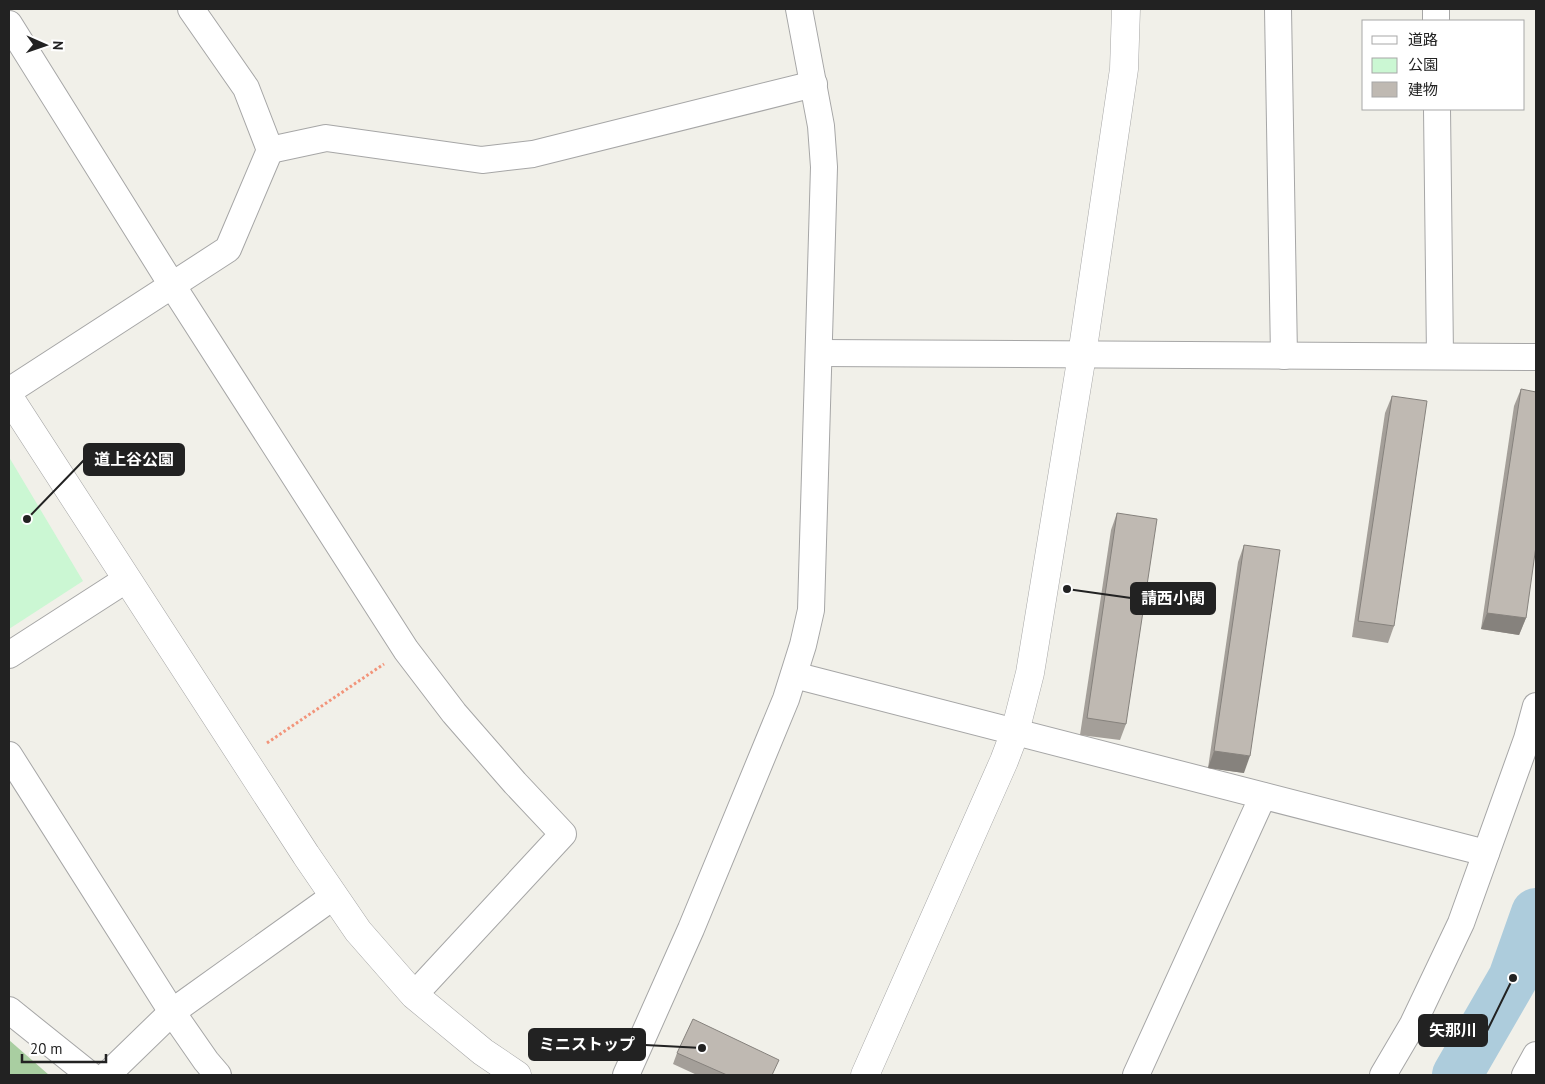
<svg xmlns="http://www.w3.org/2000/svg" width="1545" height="1084" viewBox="0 0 1545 1084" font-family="'PT Sans','Noto Sans JP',sans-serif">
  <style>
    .forest { fill: #a9cea1 }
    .park { fill: #cbf7d3 }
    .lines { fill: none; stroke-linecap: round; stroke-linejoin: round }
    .river { stroke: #adccdc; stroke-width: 50 }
    .minor-casing { stroke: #a6a6a6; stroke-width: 28 }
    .tertiary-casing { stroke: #a6a6a6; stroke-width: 29 }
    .path { stroke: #f2947a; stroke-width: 3; stroke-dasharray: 2.5 2.5; stroke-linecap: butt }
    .minor { stroke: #fff; stroke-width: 26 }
    .tertiary { stroke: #fff; stroke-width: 28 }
    .wall { fill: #a49f99 }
    .shaded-wall { fill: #86827d }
    .building { fill: #bfb9b2; stroke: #86827d }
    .leader { fill: none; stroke: #222; stroke-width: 2 }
    .callout-dot { fill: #222; stroke: #fff; stroke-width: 2 }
    .callout { fill: #222; stroke: #222; stroke-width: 2 }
    .callout-label { font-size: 16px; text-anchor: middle; font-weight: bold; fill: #fff }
  </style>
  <rect width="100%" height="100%" fill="#f1f0e9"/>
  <!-- forest -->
  <path class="forest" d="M 9,1040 L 49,1075 L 9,1075 Z"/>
  <!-- park -->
  <path class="park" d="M 9,457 L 83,581 L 9,629 Z"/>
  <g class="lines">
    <!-- river -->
    <path class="river" d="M 1457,1075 L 1513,978 L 1536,913"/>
    <!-- minor casing -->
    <g class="minor-casing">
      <g id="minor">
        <path d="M 1278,9 L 1284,356"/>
        <path d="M 1436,9 L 1436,21"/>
        <path d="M 9,24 L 172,285 L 406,650 L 454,713 L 515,783 L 563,834 L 414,995"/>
        <path d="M 1437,109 L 1440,356"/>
        <path d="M 270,150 L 326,138 L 482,160 L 533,154 L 814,84"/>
        <path d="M 819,353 L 1536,357"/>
        <path d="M 9,391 L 228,249 L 270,150 L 246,88 L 191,9"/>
        <path d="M 9,655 L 127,579"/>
        <path d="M 794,675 L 1486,853"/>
        <path d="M 9,755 L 172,1012 L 206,1061 L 218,1075"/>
        <path d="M 9,1010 L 90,1075"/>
        <path d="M 107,1075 L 172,1012 L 334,896"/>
        <path d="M 626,1075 L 691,929 L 786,699 L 803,645 L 811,610 L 824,167 L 821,126 L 799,9"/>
        <path d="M 1136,1075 L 1263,796"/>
        <path d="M 1383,1075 L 1413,1024 L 1461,923 L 1527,739 L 1536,706"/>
        <path d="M 1525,1075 L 1536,1055"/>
      </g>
    </g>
    <!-- tertiary casing -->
    <g class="tertiary-casing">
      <g id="tertiary">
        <path d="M 9,397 L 306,855 L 358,931 L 414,995 L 483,1052 L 517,1075"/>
        <path d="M 865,1075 L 1004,761 L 1015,732 L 1030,673 L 1082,355 L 1124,69 L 1126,9"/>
      </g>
    </g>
    <!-- path -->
    <path class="path" d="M 267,743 L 384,664"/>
    <!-- minor -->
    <use href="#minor" class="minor"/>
    <!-- tertiary -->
    <use href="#tertiary" class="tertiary"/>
  </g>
  <!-- wall -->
  <g class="wall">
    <path d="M 1521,389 L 1526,618 L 1519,635 L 1481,629 L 1514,406 Z"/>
    <path d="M 1392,396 L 1394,626 L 1388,643 L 1352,637 L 1385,413 Z"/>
    <path d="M 1117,513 L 1126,724 L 1120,740 L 1080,735 L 1111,530 Z"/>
    <path d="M 1244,545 L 1244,773 L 1208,768 L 1238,562 Z"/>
    <path d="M 677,1053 L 773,1075 L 697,1075 L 673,1064 Z"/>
  </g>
  <!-- shaded-wall -->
  <g class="shaded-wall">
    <path d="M 1487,613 L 1526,618 L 1519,635 L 1481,629 Z"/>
    <path d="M 1214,751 L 1250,756 L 1244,773 L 1208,768 Z"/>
  </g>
  <!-- building -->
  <g class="building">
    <path d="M 1521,389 L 1536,392 L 1536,546 L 1526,618 L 1487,613 Z"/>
    <path d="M 1392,396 L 1427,401 L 1394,626 L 1358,621 Z"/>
    <path d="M 1117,513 L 1157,519 L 1126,724 L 1087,718 Z"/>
    <path d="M 1244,545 L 1280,550 L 1250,756 L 1214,751 Z"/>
    <path d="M 693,1019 L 779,1060 L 772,1075 L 727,1075 L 677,1053 Z"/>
  </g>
  <!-- callouts -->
  <path class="leader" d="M27 519L84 460M1067 589L1131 598M1513 978L1487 1031M702 1048L645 1045"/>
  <g class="callout-dot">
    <circle cx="27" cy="519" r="5"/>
    <circle cx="1067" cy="589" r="5"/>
    <circle cx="1513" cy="978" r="5"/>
    <circle cx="702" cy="1048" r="5"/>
  </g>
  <g class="callout">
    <rect x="84" y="444" width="100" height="31" rx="5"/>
    <rect x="1131" y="583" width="84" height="31" rx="5"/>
    <rect x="1419" y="1015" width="68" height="31" rx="5"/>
    <rect x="529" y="1029" width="116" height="31" rx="5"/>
  </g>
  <g class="callout-label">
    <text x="134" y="465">道上谷公園</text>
    <text x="1173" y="604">請西小関</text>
    <text x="1453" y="1036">矢那川</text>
    <text x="587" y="1050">ミニストップ</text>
  </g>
  <!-- border -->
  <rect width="1545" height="1084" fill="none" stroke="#222222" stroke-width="20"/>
  <!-- legend -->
  <rect x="1362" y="20" width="162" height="90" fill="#ffffff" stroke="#a7a7a7"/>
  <rect x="1372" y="36" width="25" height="8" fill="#ffffff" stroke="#a7a7a7"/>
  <text x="1408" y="45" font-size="15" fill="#222222">道路</text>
  <rect x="1372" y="58" width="25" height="15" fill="#cbf7d3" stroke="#a7a7a7"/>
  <text x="1408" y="70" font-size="15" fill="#222222">公園</text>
  <rect x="1372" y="82" width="25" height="15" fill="#bfb9b2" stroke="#a7a7a7"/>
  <text x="1408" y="95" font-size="15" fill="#222222">建物</text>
  <!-- north arrow -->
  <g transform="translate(45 45) rotate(92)" stroke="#ffffff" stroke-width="4" paint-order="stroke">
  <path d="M0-4L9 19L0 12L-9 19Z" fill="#222222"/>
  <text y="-8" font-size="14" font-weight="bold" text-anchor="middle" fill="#222222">N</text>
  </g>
  <!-- scale -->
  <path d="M22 1054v8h84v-8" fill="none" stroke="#222222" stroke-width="2.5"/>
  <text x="30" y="1054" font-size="15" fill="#222222" stroke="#ffffff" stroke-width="4" paint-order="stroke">20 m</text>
</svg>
